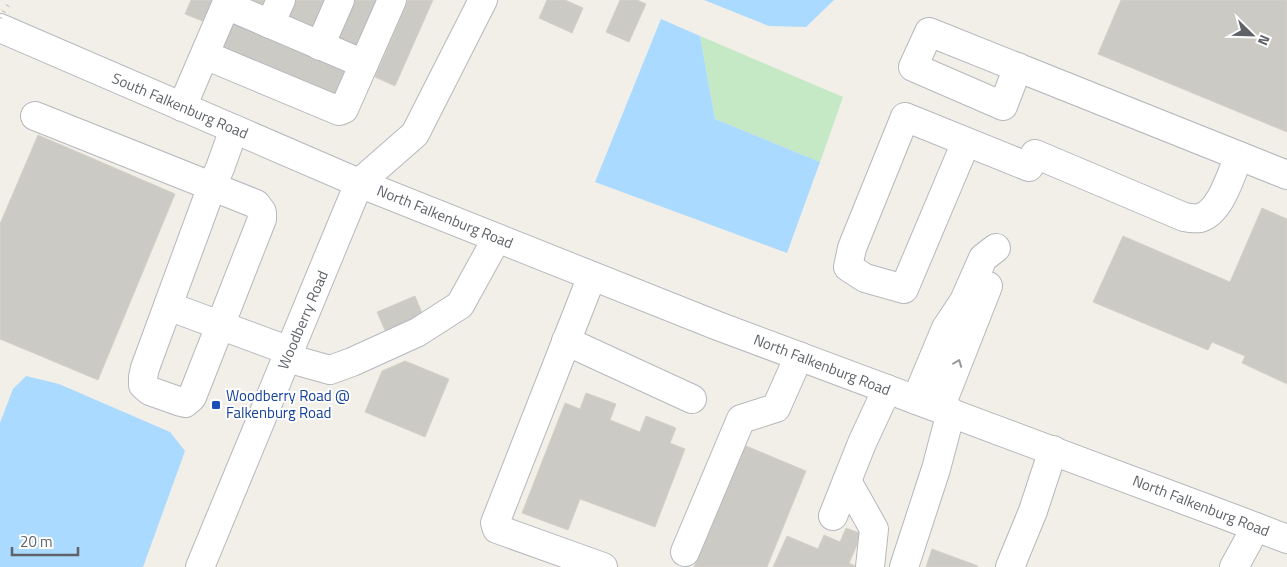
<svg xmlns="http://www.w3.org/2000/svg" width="1287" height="567" viewBox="0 0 1287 567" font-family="'Titillium Web',sans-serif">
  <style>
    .green { fill: #c5e8c5 }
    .water { fill: #aadaff }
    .building { fill: #cccac5; stroke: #d6d1c6 }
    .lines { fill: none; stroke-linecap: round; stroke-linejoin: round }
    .minor-casing { stroke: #b5b8bc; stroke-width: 30 }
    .minor { stroke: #fff; stroke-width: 28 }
    .rail { stroke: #b6b7b8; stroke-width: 4; stroke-dasharray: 1 6; stroke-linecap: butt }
    .oneway { stroke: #979a9d }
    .transit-dot { fill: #1a4fb4; stroke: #fff; stroke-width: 2 }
    .labels { text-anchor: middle; stroke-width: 4; stroke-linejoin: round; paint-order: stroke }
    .street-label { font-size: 15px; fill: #5f6368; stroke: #fff }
    .transit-label { font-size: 15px; fill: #164399; stroke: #fff; text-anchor: start }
  </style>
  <rect width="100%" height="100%" fill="#f1efe8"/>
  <!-- green -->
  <path class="green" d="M 700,36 L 843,97 L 820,162 L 715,119 Z"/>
  <!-- water -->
  <g class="water">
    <path d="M 704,0 L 834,0 L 806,27 L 769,26 Z"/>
    <path d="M 661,19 L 700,36 L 715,119 L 820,162 L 787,253 L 595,182 Z"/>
    <path d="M 26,376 L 59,384 L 170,432 L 185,451 L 143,567 L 0,567 L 0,423 L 13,389 Z"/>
  </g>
  <!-- building -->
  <g class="building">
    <path d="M 191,0 L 220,0 L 210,24 L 185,14 Z"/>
    <path d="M 245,0 L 273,0 L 268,10 Z"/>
    <path d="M 293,0 L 329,0 L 315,32 L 285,19 Z"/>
    <path d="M 351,0 L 386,0 L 364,53 L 334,40 Z"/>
    <path d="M 408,0 L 433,0 L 395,86 L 375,77 Z"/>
    <path d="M 547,0 L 565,0 L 583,8 L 572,33 L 539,18 Z"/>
    <path d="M 620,0 L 637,0 L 646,4 L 629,42 L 606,32 Z"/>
    <path d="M 1121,0 L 1287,0 L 1287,132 L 1098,54 Z"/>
    <path d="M 234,19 L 355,73 L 339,109 L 218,55 Z"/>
    <path d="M 38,135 L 175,194 L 98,380 L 0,339 L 0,224 Z"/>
    <path d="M 1262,208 L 1287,219 L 1287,384 L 1242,363 L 1245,356 L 1212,342 L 1208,350 L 1093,302 L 1123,236 L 1230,282 Z"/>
    <path d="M 415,296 L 425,320 L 387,335 L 377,312 Z"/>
    <path d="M 405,361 L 449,379 L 425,437 L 365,412 L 382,371 Z"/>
    <path d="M 586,393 L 616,404 L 610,420 L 640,432 L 646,416 L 676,428 L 670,443 L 685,449 L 655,527 L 580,499 L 568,530 L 522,513 L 565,403 L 580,409 Z"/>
    <path d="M 744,445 L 806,471 L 767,567 L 694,567 Z"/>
    <path d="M 846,528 L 862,534 L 849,563 L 858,567 L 773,567 L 787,536 L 818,549 L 824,535 L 840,542 Z"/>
    <path d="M 932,549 L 978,566 L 977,567 L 926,567 Z"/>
  </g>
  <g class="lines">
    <!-- minor casing -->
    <g class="minor-casing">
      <g id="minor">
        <path d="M 226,5 L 364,64"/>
        <path d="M 270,24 L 281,0"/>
        <path d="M 0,28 L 359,183 L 718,326 L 1227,516 L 1287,539"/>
        <path d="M 320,46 L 340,0"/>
        <path d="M 205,55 L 339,111 L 344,109 L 392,0"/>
        <path d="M 1018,67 L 1003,106 L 913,67 L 929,32 L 1287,175"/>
        <path d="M 182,107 L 228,0"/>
        <path d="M 35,116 L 256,204 L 262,212 L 262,219 L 192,397 L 185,403 L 181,402 L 150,391 L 143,385 L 143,377 L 145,368 L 212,186 L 220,168 L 234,129"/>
        <path d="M 966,142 L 904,289 L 865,278 L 848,267 L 852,248 L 905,117 L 1029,167"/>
        <path d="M 1035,154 L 1184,217 C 1189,218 1195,219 1200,218 C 1221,212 1231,174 1239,156"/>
        <path d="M 592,276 L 495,523 L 497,529 L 603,567"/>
        <path d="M 168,306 L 290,351"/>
        <path d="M 566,341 L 692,399"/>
        <path d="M 287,358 L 330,370 L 352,362 L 418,332 L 460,305 L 497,238"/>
        <path d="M 916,400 L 946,328 L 964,301 L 983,258 L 996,248"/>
        <path d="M 940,408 L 988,286"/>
        <path d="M 847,481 L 874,529 L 870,567"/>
        <path d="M 833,516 L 862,443 L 887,389"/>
        <path d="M 685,552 L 741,419 L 776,408 L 799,356"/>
        <path d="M 200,567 L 359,183 L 415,134 L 483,0"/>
        <path d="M 904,567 L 936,469 L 951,412"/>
        <path d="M 1010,567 L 1033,511 L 1053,450"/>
        <path d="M 1234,567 L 1256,527"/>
      </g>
    </g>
    <!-- minor -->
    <use href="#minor" class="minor"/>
    <!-- rail -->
    <path class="rail" d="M 0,18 L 11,0"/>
  </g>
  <!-- one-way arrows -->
  <defs><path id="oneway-chevron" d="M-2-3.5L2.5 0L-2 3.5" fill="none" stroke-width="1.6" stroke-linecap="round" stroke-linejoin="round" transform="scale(1.25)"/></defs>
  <use class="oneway" href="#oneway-chevron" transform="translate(958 363) rotate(-69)"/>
  <!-- markers -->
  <rect class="transit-dot" x="211" y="400" width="10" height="10" rx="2.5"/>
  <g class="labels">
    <!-- street labels -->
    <g class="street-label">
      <text transform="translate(180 106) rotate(23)" y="5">South Falkenburg Road</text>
      <text transform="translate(445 217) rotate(22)" y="5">North Falkenburg Road</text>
      <text transform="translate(303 320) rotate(-67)" y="5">Woodberry Road</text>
      <text transform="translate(822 365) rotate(21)" y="5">North Falkenburg Road</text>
      <text transform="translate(1201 506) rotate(21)" y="5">North Falkenburg Road</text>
    </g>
    <!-- transit labels -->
    <g class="transit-label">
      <text x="226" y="401">Woodberry Road @<tspan x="226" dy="17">Falkenburg Road</tspan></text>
    </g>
  </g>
  <!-- north arrow -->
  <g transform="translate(1252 35) rotate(113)" stroke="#ffffff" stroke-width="4" paint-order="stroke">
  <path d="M0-4L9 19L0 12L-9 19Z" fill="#5f6368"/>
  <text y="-8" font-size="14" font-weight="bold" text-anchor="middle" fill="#5f6368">N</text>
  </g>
  <!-- scale -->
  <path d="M12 547v8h66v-8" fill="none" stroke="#5f6368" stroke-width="2.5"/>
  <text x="20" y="547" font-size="15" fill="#5f6368" stroke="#ffffff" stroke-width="4" paint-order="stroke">20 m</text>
</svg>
